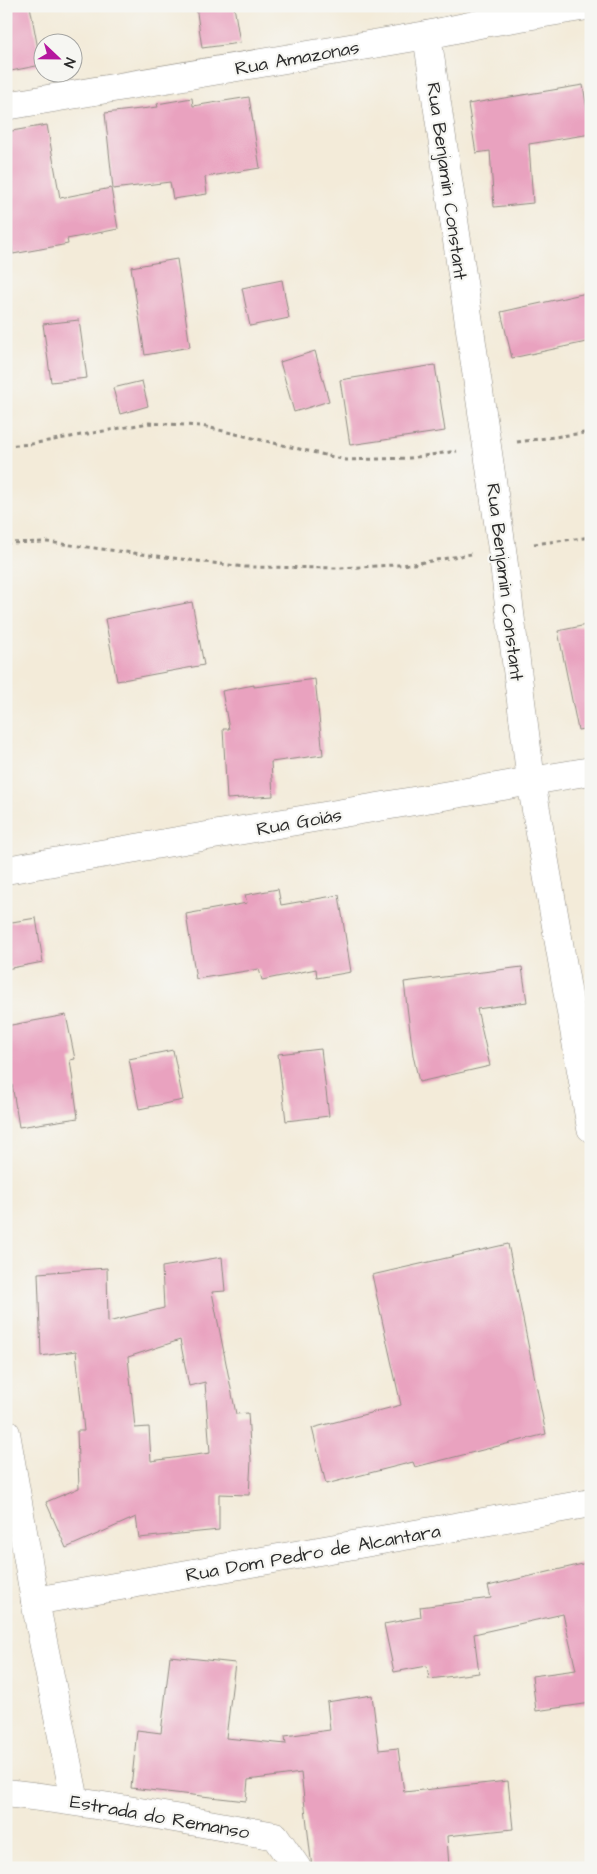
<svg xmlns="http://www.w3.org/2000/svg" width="597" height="1874" viewBox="0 0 597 1874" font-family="'Architects Daughter',sans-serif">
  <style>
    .building { fill: #e9a2bf; fill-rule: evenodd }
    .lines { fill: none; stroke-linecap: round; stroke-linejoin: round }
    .minor-casing { stroke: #8f8b82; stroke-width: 29 }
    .path { stroke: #8f8b82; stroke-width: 3; stroke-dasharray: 4 4; stroke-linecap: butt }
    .minor { stroke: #fff; stroke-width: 28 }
    .labels { text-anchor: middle; stroke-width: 4.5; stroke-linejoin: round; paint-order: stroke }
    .street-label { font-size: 19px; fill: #2b2b2b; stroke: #f6f6f2 }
  </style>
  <rect width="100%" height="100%" fill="#f6f6f2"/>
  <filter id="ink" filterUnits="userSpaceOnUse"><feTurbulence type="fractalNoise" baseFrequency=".02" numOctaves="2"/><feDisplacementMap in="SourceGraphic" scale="10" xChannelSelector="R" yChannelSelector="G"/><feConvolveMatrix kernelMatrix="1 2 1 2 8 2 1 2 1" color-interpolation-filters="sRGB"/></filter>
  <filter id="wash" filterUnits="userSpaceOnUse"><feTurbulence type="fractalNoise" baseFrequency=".0096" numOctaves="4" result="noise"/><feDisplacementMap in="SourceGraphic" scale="20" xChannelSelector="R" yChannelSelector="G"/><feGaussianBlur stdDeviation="1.12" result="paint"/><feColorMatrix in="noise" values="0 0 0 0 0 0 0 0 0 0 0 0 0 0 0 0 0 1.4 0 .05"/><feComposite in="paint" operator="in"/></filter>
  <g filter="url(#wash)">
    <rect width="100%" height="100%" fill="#f3ebd9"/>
    <g id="blocks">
      <!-- building -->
      <g class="building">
        <path d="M 6,6 L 30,6 L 41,65 L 6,72 Z"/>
        <path d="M 196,6 L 234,6 L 240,43 L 202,48 Z"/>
        <path d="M 583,85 L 591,134 L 529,144 L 533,203 L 494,207 L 490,151 L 476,153 L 468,104 Z"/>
        <path d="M 249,97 L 260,168 L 205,177 L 207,194 L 173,199 L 170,182 L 113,189 L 105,113 L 158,107 L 157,104 L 192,98 L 193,106 Z"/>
        <path d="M 47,125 L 60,198 L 111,188 L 118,229 L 67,239 L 68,244 L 13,254 L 6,213 L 6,132 Z"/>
        <path d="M 177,259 L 190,347 L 145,355 L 131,267 Z"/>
        <path d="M 282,280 L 289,318 L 250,326 L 242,288 Z"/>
        <path d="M 591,292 L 591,341 L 512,358 L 501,312 Z"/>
        <path d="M 79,320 L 87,378 L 51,382 L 43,324 Z"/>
        <path d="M 315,351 L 329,401 L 294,412 L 280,362 Z"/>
        <path d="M 435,365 L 445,431 L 350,445 L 340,380 Z"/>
        <path d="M 142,381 L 148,406 L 120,414 L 113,388 Z"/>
        <path d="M 192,602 L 204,665 L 117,681 L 105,619 Z"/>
        <path d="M 591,624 L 591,728 L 578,730 L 558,631 Z"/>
        <path d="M 315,679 L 323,755 L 271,762 L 273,796 L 227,799 L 223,729 L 229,729 L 222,691 L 254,685 L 254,687 Z"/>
        <path d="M 278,889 L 281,905 L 339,895 L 351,972 L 317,978 L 316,969 L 262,980 L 259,969 L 196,979 L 186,914 L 247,903 L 245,895 Z"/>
        <path d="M 36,918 L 43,962 L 6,969 L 6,923 Z"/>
        <path d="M 522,967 L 527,1002 L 477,1009 L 490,1066 L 419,1082 L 413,1055 L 404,982 Z"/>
        <path d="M 66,1015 L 75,1059 L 70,1060 L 78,1118 L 19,1127 L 10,1072 L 6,1073 L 6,1026 Z"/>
        <path d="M 321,1049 L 329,1116 L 286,1121 L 278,1054 Z"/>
        <path d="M 173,1050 L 183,1100 L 139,1109 L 129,1059 Z"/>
        <path d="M 508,1244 L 546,1434 L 415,1467 L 413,1462 L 326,1484 L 312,1428 L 401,1405 L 372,1275 Z"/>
        <path d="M 222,1257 L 225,1291 L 212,1292 L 236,1414 L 248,1413 L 251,1461 L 249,1495 L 219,1494 L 219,1530 L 139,1538 L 136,1517 L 66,1548 L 46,1502 L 79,1488 L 77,1431 L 84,1431 L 76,1351 L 41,1356 L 38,1273 L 107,1268 L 108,1322 L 164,1308 L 162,1267 ZM 180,1340 L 189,1386 L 205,1382 L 210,1453 L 151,1461 L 149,1427 L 135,1428 L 128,1357 Z"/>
        <path d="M 591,1562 L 591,1703 L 536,1711 L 532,1676 L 576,1670 L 563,1614 L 474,1634 L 479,1673 L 429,1679 L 427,1666 L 394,1672 L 384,1624 L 421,1617 L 420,1607 L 491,1598 L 488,1586 Z"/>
        <path d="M 170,1656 L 235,1663 L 226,1738 L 286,1744 L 285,1736 L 330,1730 L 327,1702 L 372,1695 L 379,1750 L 398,1748 L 404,1792 L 508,1781 L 513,1829 L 447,1836 L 449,1868 L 312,1868 L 301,1773 L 248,1780 L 246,1801 L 131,1788 L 137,1730 L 161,1733 Z"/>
      </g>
    </g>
  </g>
  <g filter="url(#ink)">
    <use href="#blocks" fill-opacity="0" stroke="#8f8b82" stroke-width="1"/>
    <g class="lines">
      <!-- minor casing -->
      <g class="minor-casing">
        <g id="minor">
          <path d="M 427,35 L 502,549 L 531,781 L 591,1128"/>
          <path d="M 6,106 L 427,35 L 484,23 L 587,6"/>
          <path d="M 6,870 L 591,771"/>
          <path d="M 6,1433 L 35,1601 L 75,1801"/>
          <path d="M 35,1601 L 591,1503"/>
          <path d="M 6,1793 C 97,1803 186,1820 275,1836 L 297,1868"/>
        </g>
      </g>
      <!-- path -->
      <g class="path">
        <path d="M 517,442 L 591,432"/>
        <path d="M 6,446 L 31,444 L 149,423 L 202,426 L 346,460 L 410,458 L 457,451"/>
        <path d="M 6,543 L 47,542 L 245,567 L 341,568 L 413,564 L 471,554"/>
        <path d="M 534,544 L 591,537"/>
      </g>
      <!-- minor -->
      <use href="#minor" class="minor"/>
    </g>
  </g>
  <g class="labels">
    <!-- street labels -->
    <g class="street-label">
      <text transform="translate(297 57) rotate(-10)" y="7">Rua Amazonas</text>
      <text transform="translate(448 181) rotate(82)" y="7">Rua Benjamin Constant</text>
      <text transform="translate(506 582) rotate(83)" y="7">Rua Benjamin Constant</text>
      <text transform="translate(299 821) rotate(-10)" y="7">Rua Goiás</text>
      <text transform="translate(313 1552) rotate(-10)" y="7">Rua Dom Pedro de Alcantara</text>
      <text transform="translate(160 1816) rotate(10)" y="7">Estrada do Remanso</text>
    </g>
  </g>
  <!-- margin -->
  <rect width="597" height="1874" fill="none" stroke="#f6f6f2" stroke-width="25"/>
  <!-- north arrow -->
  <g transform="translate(58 58) rotate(112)"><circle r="24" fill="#f6f6f2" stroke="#a5a5a2"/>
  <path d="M0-4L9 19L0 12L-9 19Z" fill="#b5179e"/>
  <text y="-8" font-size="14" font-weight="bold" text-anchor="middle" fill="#2b2b2b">N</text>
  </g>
</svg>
